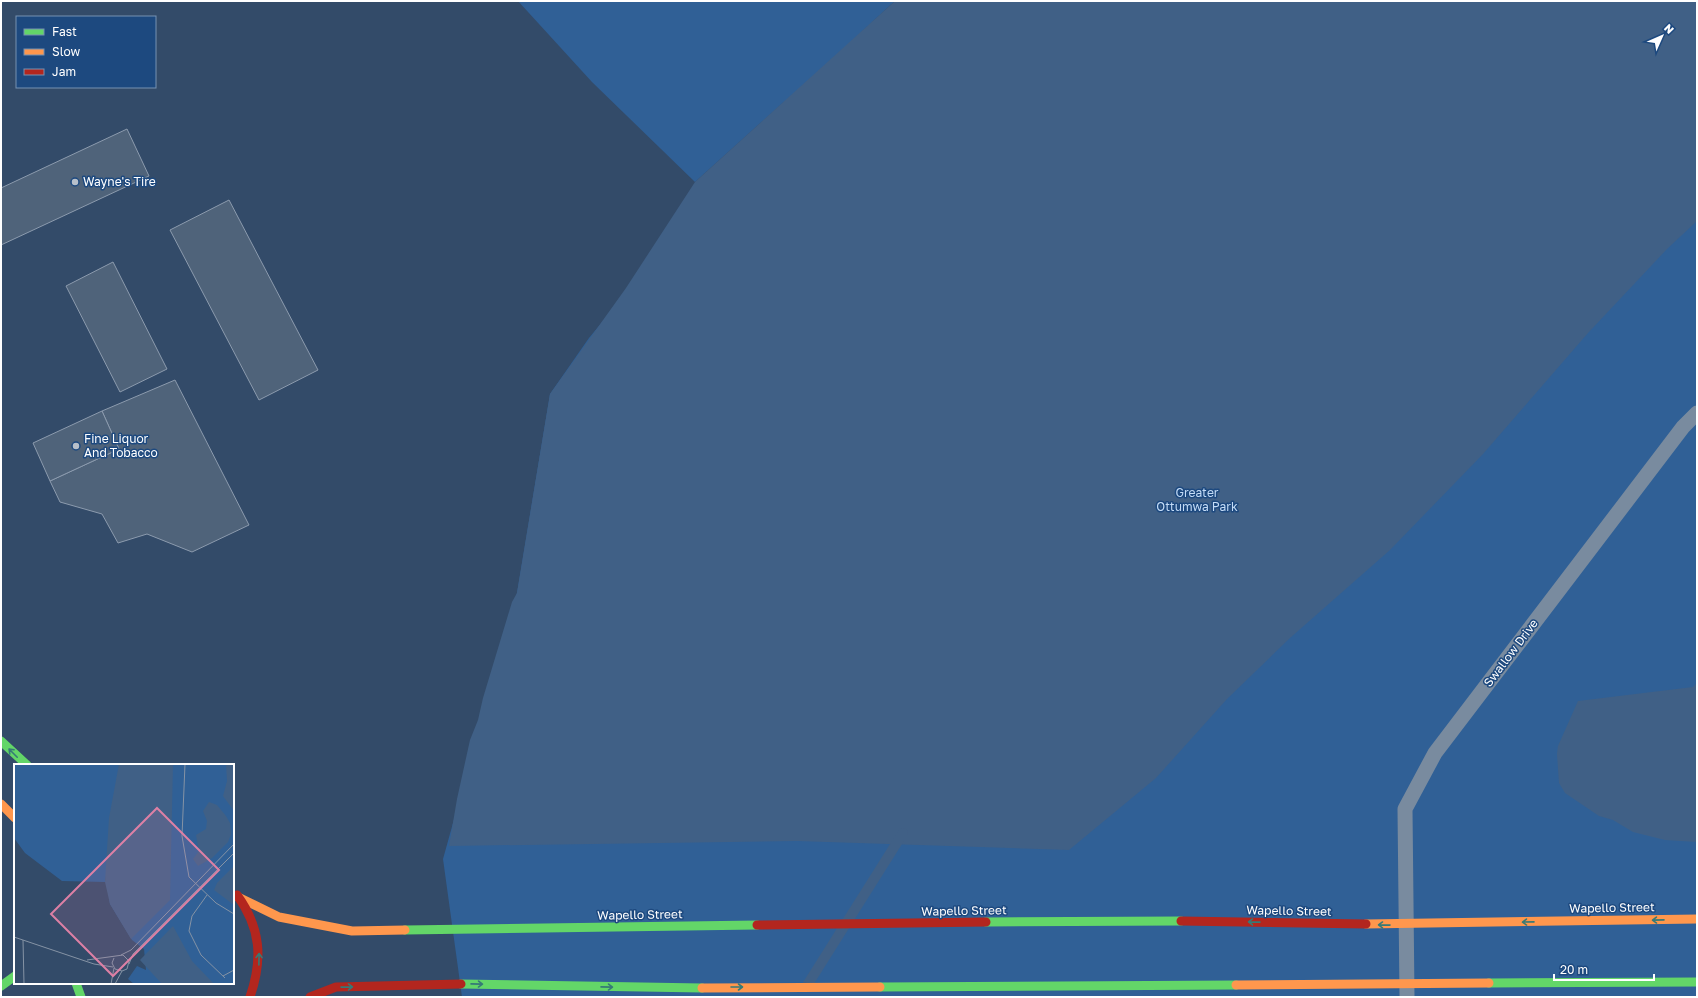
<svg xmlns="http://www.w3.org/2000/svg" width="1698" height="998" viewBox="0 0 1698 998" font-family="'Golos Text',sans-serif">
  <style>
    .green { fill: #306096 }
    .water { fill: #406086 }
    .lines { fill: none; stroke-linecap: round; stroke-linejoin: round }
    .stream { stroke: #406086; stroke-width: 10 }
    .building { fill: #4f637a; stroke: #8c9bae }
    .lane { stroke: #798b9f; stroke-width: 15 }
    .fast { stroke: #63d668; stroke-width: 9 }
    .slow { stroke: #ff974d; stroke-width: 9 }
    .jam { stroke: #b3261e; stroke-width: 9 }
    .oneway { stroke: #367a77 }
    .poi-dot { fill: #b8c0ca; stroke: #1d497f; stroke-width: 1.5 }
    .labels { text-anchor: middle; stroke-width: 3; stroke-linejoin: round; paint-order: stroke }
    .poi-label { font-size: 12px; fill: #fff; stroke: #1d497f; text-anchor: start }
    .park-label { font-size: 12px; fill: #c4dcf7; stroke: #1d497f }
    .street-label { font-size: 12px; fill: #fff; stroke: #1d497f }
    .inset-road { fill: none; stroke: #8593a5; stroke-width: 1 }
    .view { fill: #dd80a5; fill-opacity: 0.15; stroke: #dd80a5; stroke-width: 2 }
    .inset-edge { fill: none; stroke: #fff; stroke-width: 2 }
  </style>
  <rect width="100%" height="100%" fill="#334b69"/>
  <!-- green -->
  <path class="green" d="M 518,1 L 895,1 L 859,34 L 896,1 L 1697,1 L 1697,997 L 462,997 L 443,859 L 517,593 L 550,394 L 589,338 L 786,100 L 695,182 L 592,82 Z"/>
  <!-- water -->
  <g class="water">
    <path d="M 895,1 L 1697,1 L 1697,221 L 1667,249 L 1588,333 L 1483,454 L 1390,550 L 1290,638 L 1227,699 L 1156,778 L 1069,850 L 797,841 L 449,846 L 457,799 L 470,740 L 478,720 L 483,698 L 512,602 L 517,593 L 550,394 L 626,288 L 695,182 Z"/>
    <path d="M 1697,683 L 1697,842 L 1665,840 L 1633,832 L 1613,820 L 1599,816 L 1565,793 L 1559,783 L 1557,754 L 1558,746 L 1578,701 L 1693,687 Z"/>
  </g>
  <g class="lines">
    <!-- stream -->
    <path class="stream" d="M 806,987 L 903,833"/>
  </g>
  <!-- building -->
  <g class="building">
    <path d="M 127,129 L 149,176 L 1,245 L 1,188 Z"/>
    <path d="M 229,200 L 318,370 L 259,400 L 170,230 Z"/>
    <path d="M 113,262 L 167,369 L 120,392 L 66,286 Z"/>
    <path d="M 175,380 L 249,525 L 192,552 L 147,534 L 118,543 L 102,514 L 60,502 L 50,481 L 119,449 L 102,411 Z"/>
    <path d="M 102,411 L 119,449 L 50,481 L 33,443 Z"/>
  </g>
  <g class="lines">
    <!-- lane -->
    <path class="lane" d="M 1407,997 L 1405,809 L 1435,753 L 1683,427 L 1697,413"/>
    <!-- fast -->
    <g class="fast">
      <path d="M 1,741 L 27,765"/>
      <path d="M 986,922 L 1181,921"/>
      <path d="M 405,930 L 757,925"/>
      <path d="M 76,983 L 81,997"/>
      <path d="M 1489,983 L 1697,982"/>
      <path d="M 461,984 L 702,988"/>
      <path d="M 1,986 L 15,976"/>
      <path d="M 880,987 L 1236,985"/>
    </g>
    <!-- slow -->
    <g class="slow">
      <path d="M 1,804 L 15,818"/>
      <path d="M 238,897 L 279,917 L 352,931 L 405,930"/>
      <path d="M 1366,924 L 1697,919"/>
      <path d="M 1236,985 L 1489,983"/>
      <path d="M 702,988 L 880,987"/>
    </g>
    <!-- jam -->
    <g class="jam">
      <path d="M 237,895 C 261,928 263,959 250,997"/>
      <path d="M 1181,921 L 1366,924"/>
      <path d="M 757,925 L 986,922"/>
      <path d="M 310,997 L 336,987 L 461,984"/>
    </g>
  </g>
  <!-- one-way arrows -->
  <defs><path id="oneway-shaft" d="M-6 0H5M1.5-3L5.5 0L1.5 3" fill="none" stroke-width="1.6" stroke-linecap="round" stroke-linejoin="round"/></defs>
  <g class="oneway">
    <use href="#oneway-shaft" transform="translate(13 753) rotate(-135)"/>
    <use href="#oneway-shaft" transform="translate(1658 920) rotate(179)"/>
    <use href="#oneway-shaft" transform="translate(1254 922) rotate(-179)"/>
    <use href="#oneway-shaft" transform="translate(1528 922) rotate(179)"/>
    <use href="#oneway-shaft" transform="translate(1384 925) rotate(-179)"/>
    <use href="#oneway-shaft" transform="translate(259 959) rotate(-89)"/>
    <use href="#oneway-shaft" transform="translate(477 984) rotate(1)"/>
    <use href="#oneway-shaft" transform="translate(347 987) rotate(-1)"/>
    <use href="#oneway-shaft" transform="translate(607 987) rotate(1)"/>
    <use href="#oneway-shaft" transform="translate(737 987)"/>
  </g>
  <!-- markers -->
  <g class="poi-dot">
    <circle cx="75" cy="182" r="4"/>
    <circle cx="76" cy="446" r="4"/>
  </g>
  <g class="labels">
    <!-- poi labels -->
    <g class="poi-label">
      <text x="83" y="186">Wayne's Tire</text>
      <text x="84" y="443">Fine Liquor<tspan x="84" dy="14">And Tobacco</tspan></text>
    </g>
    <!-- park labels -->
    <g class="park-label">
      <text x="1197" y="497">Greater<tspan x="1197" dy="14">Ottumwa Park</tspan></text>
    </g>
    <!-- street labels -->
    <g class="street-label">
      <text transform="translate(1511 653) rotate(-53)" y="4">Swallow Drive</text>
      <text transform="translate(1612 908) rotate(-1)" y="4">Wapello Street</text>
      <text transform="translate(964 911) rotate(-1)" y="4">Wapello Street</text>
      <text transform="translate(1289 911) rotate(1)" y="4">Wapello Street</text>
      <text transform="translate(640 915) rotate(-1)" y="4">Wapello Street</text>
    </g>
  </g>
  <!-- overview -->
  <g transform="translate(14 764)">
    <rect width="220" height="220" fill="#334b69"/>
    <path d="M 0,0 L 220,0 L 220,220 L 120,220 L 114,215 L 123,202 L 132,206 L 130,185 L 118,176 L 96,140 L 92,112 L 91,118 L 48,117 L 11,89 L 0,74 Z" fill="#306096"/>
    <path d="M 105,0 L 159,0 L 156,136 L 117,175 L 96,140 L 91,118 L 95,54 ZM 212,0 L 219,0 L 220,47 L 209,32 L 213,17 ZM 195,38 L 203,41 L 212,52 L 216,59 L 217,70 L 214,78 L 198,94 L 184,102 L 179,95 L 185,87 L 182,71 L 192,65 L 193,57 L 189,47 ZM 220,102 L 220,141 L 200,126 L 203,119 ZM 159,162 L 178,197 L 200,220 L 148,220 L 126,196 Z" fill="#406086"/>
    <path class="inset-road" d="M 171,0 L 168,72 L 175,113 L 202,139 L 220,150M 193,131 L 178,152 L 175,167 L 187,191 L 211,214M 0,140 L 0,169M 0,173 L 80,200 L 99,203M 9,176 L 10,220M 107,191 L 117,186 L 220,80M 73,196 L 109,191 L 115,197 L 113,205 L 108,207 L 101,205 L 98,199 L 100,194M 115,200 L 119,190 L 220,89M 209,212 L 220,206M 97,220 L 100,204M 101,220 L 108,207"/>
    <path class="view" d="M 143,44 L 205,106 L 99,212 L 37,150 Z"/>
    <rect width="220" height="220" class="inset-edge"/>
  </g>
  <!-- border -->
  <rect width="1698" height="998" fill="none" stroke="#ffffff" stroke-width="4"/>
  <!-- legend -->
  <rect x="16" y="16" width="140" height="72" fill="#1d497f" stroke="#7792b2"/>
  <rect x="24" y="29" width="20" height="6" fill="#63d668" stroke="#7792b2"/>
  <text x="52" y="36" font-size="12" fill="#ffffff">Fast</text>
  <rect x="24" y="49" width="20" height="6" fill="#ff974d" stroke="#7792b2"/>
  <text x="52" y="56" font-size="12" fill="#ffffff">Slow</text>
  <rect x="24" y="69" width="20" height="6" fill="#b3261e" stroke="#7792b2"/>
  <text x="52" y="76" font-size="12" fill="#ffffff">Jam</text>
  <!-- north arrow -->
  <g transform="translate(1662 36) rotate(45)" stroke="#1d497f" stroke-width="3" paint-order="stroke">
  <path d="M0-3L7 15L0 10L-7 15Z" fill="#ffffff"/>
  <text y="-6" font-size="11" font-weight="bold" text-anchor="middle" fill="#ffffff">N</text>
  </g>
  <!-- scale -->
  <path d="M1554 974v6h100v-6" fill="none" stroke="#ffffff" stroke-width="2"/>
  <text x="1560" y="974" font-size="12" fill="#ffffff" stroke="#1d497f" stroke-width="3" paint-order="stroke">20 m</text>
</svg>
